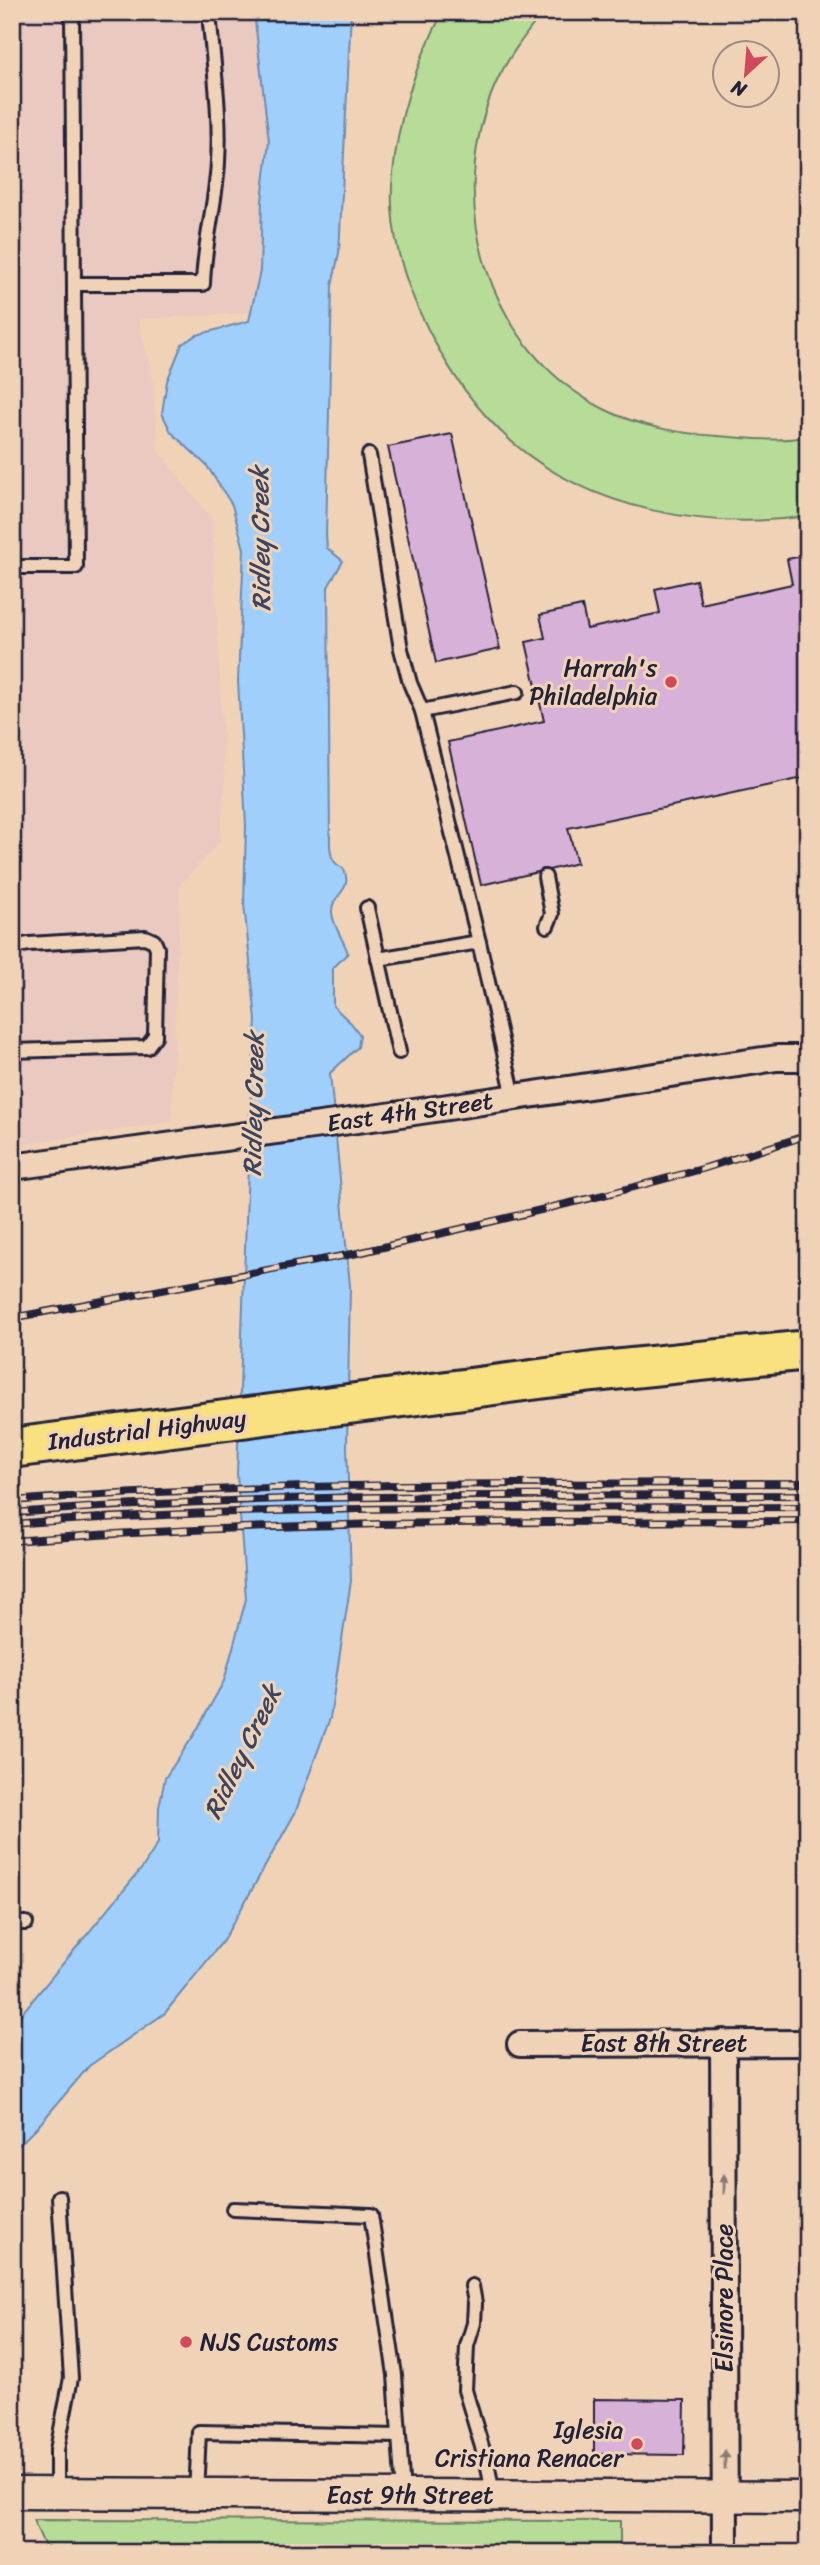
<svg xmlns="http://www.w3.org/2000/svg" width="820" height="2565" viewBox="0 0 820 2565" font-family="Sriracha,sans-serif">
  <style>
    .built { fill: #e9c9c0 }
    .green { fill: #b7dc97; stroke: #6c7f69; stroke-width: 2 }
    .water { fill: #a1cffc; stroke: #6e8aaf; stroke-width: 2 }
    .building { fill: #d8b1d9; stroke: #22223b; stroke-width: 2 }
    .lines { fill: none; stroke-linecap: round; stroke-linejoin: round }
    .service-casing { stroke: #22223b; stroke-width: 18 }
    .minor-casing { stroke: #22223b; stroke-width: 30 }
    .tertiary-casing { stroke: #22223b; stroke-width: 35 }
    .primary-casing { stroke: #22223b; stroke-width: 44 }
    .service { stroke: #f0d3b6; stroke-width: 12 }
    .minor { stroke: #f0d3b6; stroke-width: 24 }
    .tertiary { stroke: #f0d3b6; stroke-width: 30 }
    .primary { stroke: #f9e181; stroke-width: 38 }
    .rail-casing { stroke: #22223b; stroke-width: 8 }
    .rail { stroke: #f0d3b6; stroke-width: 5; stroke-dasharray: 16; stroke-linecap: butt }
    .oneway { fill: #897a78 }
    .poi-dot { fill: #d1495b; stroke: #f0d3b6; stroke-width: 2.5 }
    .labels { text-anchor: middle; stroke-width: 6; stroke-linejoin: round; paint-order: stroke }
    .poi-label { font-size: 24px; fill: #22223b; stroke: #f0d3b6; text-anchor: end }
    .street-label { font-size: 24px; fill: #22223b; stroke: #f0d3b6 }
    .water-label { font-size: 26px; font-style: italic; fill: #3b4562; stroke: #f0d3b6 }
  </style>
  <rect width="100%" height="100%" fill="#f0d3b6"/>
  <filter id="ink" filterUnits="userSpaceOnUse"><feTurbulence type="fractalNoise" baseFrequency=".0143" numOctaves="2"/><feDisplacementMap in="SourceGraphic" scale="14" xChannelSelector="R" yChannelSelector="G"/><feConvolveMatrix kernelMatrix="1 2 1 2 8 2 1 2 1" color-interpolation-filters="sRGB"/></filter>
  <g filter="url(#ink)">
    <!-- built -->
    <path class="built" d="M 12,12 L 254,12 L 269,141 L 262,201 L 260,271 L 250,312 L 190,317 L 138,318 L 153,379 L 158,451 L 212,519 L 225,790 L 220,842 L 180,885 L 171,1122 L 12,1146 Z"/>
    <!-- green -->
    <g class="green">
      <path d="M 443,12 L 543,12 C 526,34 508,57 496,83 C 443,201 487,350 604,409 C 639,427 679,433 717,436 C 746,438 780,443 808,436 L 808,516 C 707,531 591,510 512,442 C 476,410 448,370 427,327 C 403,281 387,226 393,174 C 398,116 416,63 443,12 Z"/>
      <path d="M 33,2520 L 620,2521 L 620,2553 L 48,2553 Z"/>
    </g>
    <!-- water -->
    <path class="water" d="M 254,12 L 351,12 L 339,253 L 332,286 L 326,535 L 327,548 L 343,561 L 328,587 L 330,845 C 331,857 332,863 343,868 C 355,892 331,893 332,912 C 332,924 344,941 348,953 L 333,968 L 333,1006 L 351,1023 L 360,1035 L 358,1047 L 330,1073 L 350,1286 L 347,1446 L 351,1581 L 330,1718 L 295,1813 L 223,1941 L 165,2013 L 89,2066 L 40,2124 L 12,2152 L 12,2025 L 143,1867 L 158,1843 L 159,1807 L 165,1778 L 194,1735 L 224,1681 L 246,1599 L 237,1474 L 250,1108 L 256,1020 L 244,904 L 246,825 L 238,681 L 244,549 L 232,505 L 207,466 L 171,432 L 162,413 L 167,381 L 182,344 L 197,335 L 249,321 L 260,271 L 262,201 L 269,141 Z"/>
    <!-- building -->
    <g class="building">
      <path d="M 452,434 L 500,649 L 436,663 L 388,447 Z"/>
      <path d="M 808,555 L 808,777 L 568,828 L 577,863 L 549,870 L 543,869 L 538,872 L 481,885 L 448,742 L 544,721 L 526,642 L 545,638 L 540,615 L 582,606 L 587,629 L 660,613 L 655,589 L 696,580 L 701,604 L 792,584 L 787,559 Z"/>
      <path d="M 594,2399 L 685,2400 L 684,2455 L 594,2454 Z"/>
    </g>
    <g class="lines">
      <!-- service casing -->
      <g class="service-casing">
        <g id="service">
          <path d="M 74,284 L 203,284 C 204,243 216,203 218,162 C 221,112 213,62 209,12"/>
          <path d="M 369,455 L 401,649 L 410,683 L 422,711 L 479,942 L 514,1097"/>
          <path d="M 12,567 L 76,567 L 72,12"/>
          <path d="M 422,711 L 517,692"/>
          <path d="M 545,877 L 552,914 L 547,926"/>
          <path d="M 367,908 L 399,1052"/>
          <path d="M 12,947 L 29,944 L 145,937 L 154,941 L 157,948 L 155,1036 L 147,1047 L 12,1051"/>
          <path d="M 378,959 L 479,942"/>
          <path d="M 12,1923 L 26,1923"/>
          <path d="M 233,2209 L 371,2215 L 395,2375 L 403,2495"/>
          <path d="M 472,2286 L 475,2303 L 474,2323 L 467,2346 L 465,2390 L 488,2467 L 493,2495"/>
          <path d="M 57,2493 L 57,2450 L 71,2378 L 59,2197"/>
          <path d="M 196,2494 L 199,2432 L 399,2436"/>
        </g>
      </g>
      <!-- minor casing -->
      <g class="minor-casing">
        <g id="minor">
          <path d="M 12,1167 L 394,1115 L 777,1058 L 808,1058"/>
          <path d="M 723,2042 L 725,2553"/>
          <path d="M 520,2044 L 808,2043"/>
        </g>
      </g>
      <!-- tertiary casing -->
      <g class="tertiary-casing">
        <path id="tertiary" d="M 12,2493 L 808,2497"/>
      </g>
      <!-- primary casing -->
      <g class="primary-casing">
        <path id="primary" d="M 12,1448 L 593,1372 L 808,1350"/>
      </g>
      <!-- service -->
      <use href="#service" class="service"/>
      <!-- minor -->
      <use href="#minor" class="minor"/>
      <!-- tertiary -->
      <use href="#tertiary" class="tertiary"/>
      <!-- primary -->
      <use href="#primary" class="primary"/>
      <!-- rail casing -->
      <g class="rail-casing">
        <g id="rail">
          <path d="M 12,1318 L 358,1253 L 604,1195 L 702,1169 L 808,1135"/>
          <path d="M 12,1501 C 277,1481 542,1484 808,1483"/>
          <path d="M 12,1513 C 277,1492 543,1496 808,1495"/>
          <path d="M 12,1524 C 277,1504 543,1508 808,1507"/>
          <path d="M 12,1541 C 277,1520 542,1522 808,1521"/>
        </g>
      </g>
      <!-- rail -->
      <use href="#rail" class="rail"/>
    </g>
    <!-- one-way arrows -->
    <defs><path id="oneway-solid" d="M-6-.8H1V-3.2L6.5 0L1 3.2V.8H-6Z" transform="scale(1.75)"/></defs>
    <g class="oneway">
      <use href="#oneway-solid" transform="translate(724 2184) rotate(-90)"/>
      <use href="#oneway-solid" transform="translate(725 2460) rotate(-90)"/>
    </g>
  </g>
  <!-- markers -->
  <g class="poi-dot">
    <circle cx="671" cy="682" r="7"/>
    <circle cx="186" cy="2342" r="7"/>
    <circle cx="637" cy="2444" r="7"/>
  </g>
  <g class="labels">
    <!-- poi labels -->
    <g class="poi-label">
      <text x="657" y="676">Harrah's<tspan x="657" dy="28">Philadelphia</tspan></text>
      <text x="200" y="2350" text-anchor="start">NJS Customs</text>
      <text x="623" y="2438">Iglesia<tspan x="623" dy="28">Cristiana Renacer</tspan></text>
    </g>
    <!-- street labels -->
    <g class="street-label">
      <text transform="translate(410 1112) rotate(-8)" y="8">East 4th Street</text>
      <text transform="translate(147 1430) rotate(-7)" y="8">Industrial Highway</text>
      <text x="664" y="2051">East 8th Street</text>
      <text transform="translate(724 2298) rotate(-90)" y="8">Elsinore Place</text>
      <text x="410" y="2503">East 9th Street</text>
    </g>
    <!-- water labels -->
    <g class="water-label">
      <text transform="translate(260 539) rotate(-91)" y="9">Ridley Creek</text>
      <text transform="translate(253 1104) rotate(-89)" y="9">Ridley Creek</text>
      <text transform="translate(242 1752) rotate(-64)" y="9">Ridley Creek</text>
    </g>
  </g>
  <!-- margin -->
  <rect width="820" height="2565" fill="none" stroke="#f0d3b6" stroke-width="42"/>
  <rect x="21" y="21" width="778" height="2523" fill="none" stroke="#22223b" stroke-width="2.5" filter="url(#ink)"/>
  <!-- north arrow -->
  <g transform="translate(746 74) rotate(206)"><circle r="33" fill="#f0d3b6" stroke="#9e8c85" stroke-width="2"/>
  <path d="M0-5L12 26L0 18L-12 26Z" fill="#d1495b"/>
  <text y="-10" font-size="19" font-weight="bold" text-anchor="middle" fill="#22223b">N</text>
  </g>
</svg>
